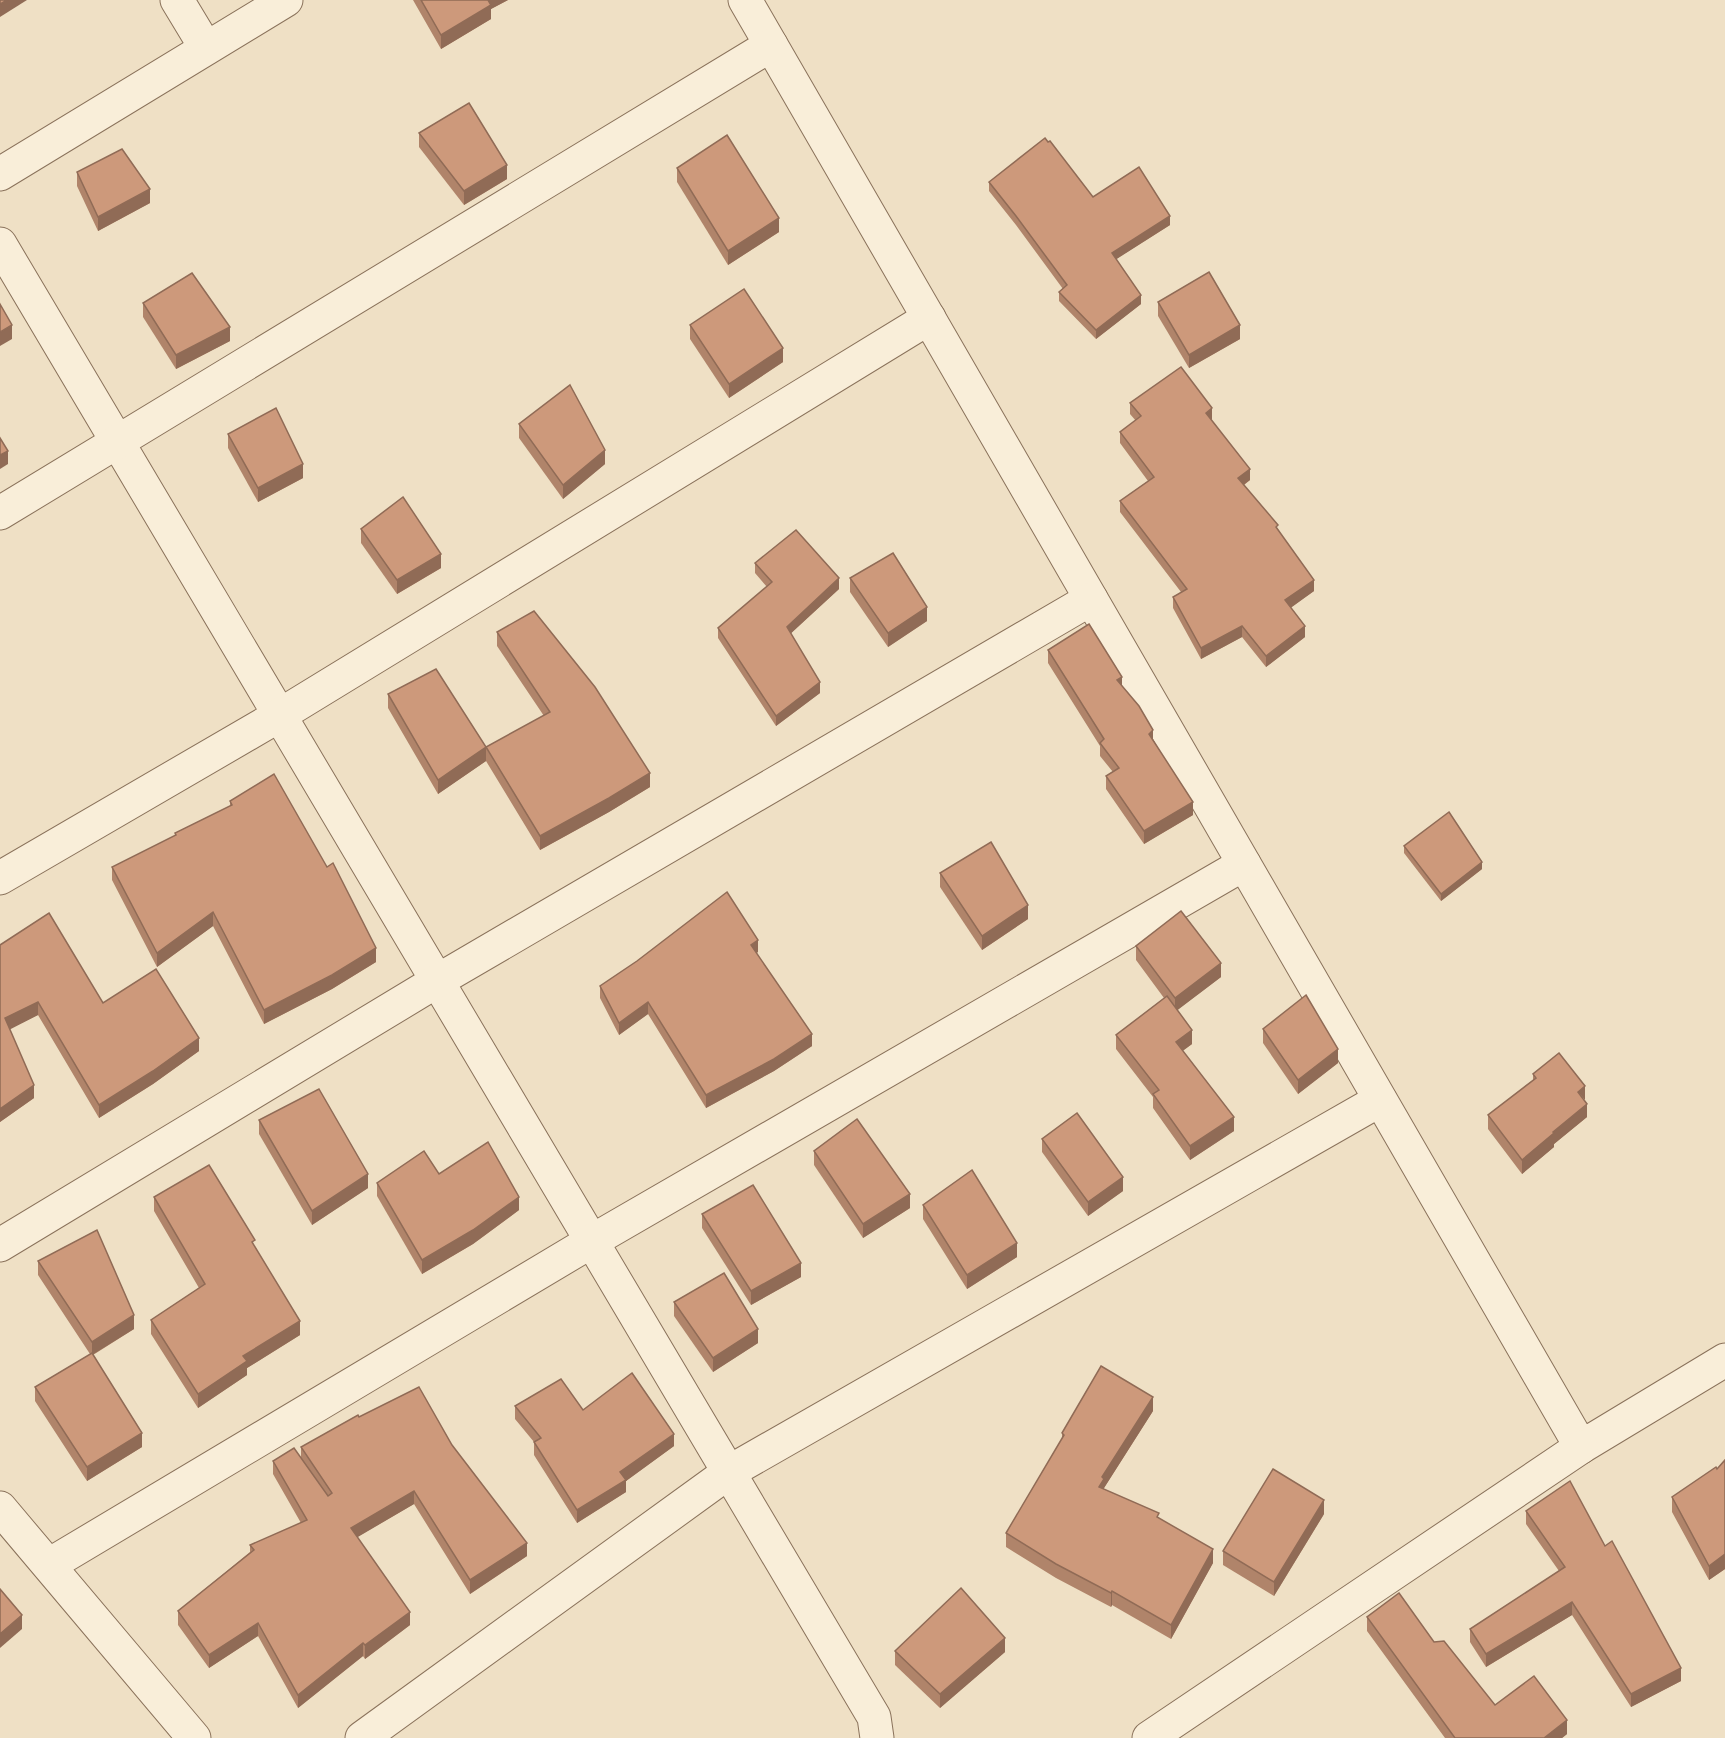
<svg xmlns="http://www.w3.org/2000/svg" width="1725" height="1738" viewBox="0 0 1725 1738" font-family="'Libre Baskerville',serif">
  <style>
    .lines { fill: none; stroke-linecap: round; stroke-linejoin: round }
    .minor-casing { stroke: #8a725b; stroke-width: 35 }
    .tertiary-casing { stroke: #8a725b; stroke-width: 35 }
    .minor { stroke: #f9eed9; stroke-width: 33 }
    .tertiary { stroke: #f9eed9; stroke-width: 33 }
    .wall { fill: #b0846a }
    .shaded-wall { fill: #906b56 }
    .building { fill: #cd997b; stroke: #906b56; stroke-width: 1.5 }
  </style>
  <rect width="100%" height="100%" fill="#efe0c5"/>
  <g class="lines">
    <!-- minor casing -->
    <g class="minor-casing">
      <g id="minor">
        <path d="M 177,0 L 206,48"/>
        <path d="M 745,0 L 1581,1447 L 1725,1360"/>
        <path d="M 0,244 L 874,1717 L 877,1738"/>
        <path d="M 0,513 L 771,45"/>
        <path d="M 0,878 L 280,715 L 929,318"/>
        <path d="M 0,1245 L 437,981 L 1091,599"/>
        <path d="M 0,1508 L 194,1738"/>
        <path d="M 49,1565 L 592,1241 L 1244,864"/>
        <path d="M 362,1738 L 729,1472 L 1380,1100"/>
        <path d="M 1149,1738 L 1581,1447"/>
      </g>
    </g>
    <!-- tertiary casing -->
    <g class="tertiary-casing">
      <path id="tertiary" d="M 0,174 L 286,0"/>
    </g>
    <!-- minor -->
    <use href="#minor" class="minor"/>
    <!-- tertiary -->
    <use href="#tertiary" class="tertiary"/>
  </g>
  <!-- wall -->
  <g class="wall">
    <path d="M 413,0 L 508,0 L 491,9 L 491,19 L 441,49 Z"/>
    <path d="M 419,133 L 507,179 L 464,205 L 419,147 Z"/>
    <path d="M 677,168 L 779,232 L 728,265 L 677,182 Z"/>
    <path d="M 77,172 L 150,203 L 98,231 L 77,186 Z"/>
    <path d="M 989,182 L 1093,197 L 1170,225 L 1116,259 L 1141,304 L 1096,339 L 1059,301 L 1059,292 L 1063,289 L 1016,225 L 989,191 Z"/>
    <path d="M 1158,302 L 1240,339 L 1189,368 L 1158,316 Z"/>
    <path d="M 143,303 L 230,341 L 176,369 L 143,317 Z"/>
    <path d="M 690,325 L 783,362 L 729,398 L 690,339 Z"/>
    <path d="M 1130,403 L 1212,419 L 1211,420 L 1250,480 L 1244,485 L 1278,529 L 1314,591 L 1290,608 L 1305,637 L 1266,667 L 1242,637 L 1201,659 L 1173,608 L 1173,597 L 1181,592 L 1120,512 L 1120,501 L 1148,481 L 1120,443 L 1120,432 L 1136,421 L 1130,414 Z"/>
    <path d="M 519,424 L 605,464 L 563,499 L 519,438 Z"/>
    <path d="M 228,434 L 303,478 L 258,502 L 228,448 Z"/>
    <path d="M 361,529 L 441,568 L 397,594 L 361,543 Z"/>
    <path d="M 755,563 L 839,589 L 791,633 L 820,693 L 776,726 L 718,638 L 718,628 L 767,587 L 755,573 Z"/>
    <path d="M 850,578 L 927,621 L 888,647 L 850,592 Z"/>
    <path d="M 497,632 L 650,787 L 609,812 L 540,850 L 486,761 L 438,794 L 388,708 L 388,694 L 486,747 L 544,716 L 497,646 Z"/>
    <path d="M 1048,650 L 1122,686 L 1153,739 L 1193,815 L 1144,844 L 1106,789 L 1106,776 L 1113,772 L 1100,756 L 1100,746 L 1048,663 Z"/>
    <path d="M 230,801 L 376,962 L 332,989 L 264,1024 L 213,926 L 157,967 L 112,880 L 112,867 L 175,836 L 175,833 L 230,806 Z"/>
    <path d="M 1404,846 L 1482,869 L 1441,901 L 1404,853 Z"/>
    <path d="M 940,873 L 1028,919 L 982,950 L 940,887 Z"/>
    <path d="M 0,945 L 103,1003 L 199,1051 L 153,1084 L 99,1118 L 38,1015 L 9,1029 L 34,1098 L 0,1122 Z"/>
    <path d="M 1136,946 L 1221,977 L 1177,1010 L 1192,1044 L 1182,1051 L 1234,1131 L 1190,1160 L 1153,1108 L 1153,1097 L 1116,1049 L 1116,1035 L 1164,998 L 1136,960 Z"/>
    <path d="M 758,952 L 756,953 L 812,1046 L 774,1071 L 706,1108 L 648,1014 L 619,1035 L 600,998 L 600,986 Z"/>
    <path d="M 1263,1029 L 1338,1063 L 1298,1094 L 1263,1043 Z"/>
    <path d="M 1533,1074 L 1585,1101 L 1587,1117 L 1554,1144 L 1554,1147 L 1522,1174 L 1488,1129 L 1488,1115 L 1533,1080 Z"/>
    <path d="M 259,1120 L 368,1188 L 312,1225 L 259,1134 Z"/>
    <path d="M 1042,1139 L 1123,1191 L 1088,1216 L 1042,1152 Z"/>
    <path d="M 814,1151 L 910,1208 L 863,1238 L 814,1165 Z"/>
    <path d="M 439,1174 L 519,1210 L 473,1244 L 422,1274 L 377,1196 L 377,1183 Z"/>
    <path d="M 154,1197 L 255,1248 L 300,1335 L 247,1368 L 247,1375 L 198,1408 L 151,1334 L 151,1320 L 199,1288 L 154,1211 Z"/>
    <path d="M 923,1205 L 1017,1257 L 967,1289 L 923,1219 Z"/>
    <path d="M 702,1214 L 801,1277 L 751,1305 L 702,1228 Z"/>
    <path d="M 38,1261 L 134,1329 L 93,1355 L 142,1447 L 87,1481 L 35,1401 L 35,1387 L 90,1354 L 38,1275 Z"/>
    <path d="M 674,1302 L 758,1343 L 713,1372 L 674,1316 Z"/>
    <path d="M 515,1406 L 583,1410 L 674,1446 L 626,1481 L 626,1492 L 577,1523 L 534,1455 L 534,1442 L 515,1419 Z"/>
    <path d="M 1153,1411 L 1104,1488 L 1104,1490 L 1159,1519 L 1213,1563 L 1171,1639 L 1112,1605 L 1111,1607 L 1056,1578 L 1006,1547 L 1006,1533 L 1062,1439 L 1062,1433 Z"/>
    <path d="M 359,1417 L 452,1445 L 527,1556 L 470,1594 L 414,1504 L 357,1537 L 410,1625 L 365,1659 L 363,1656 L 298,1708 L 258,1636 L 209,1668 L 178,1625 L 178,1611 L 250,1552 L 250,1545 L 301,1523 L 273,1474 L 273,1461 L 301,1458 L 301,1447 Z"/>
    <path d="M 1725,1460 L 1725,1569 L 1709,1580 L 1672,1512 L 1672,1497 L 1717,1469 Z"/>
    <path d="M 1526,1511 L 1605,1546 L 1681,1681 L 1631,1707 L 1572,1615 L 1486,1667 L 1470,1642 L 1470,1629 L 1559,1571 L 1526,1524 Z"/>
    <path d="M 1324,1514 L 1274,1596 L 1223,1565 L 1223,1551 Z"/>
    <path d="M 1367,1617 L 1434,1642 L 1495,1705 L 1567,1734 L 1562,1738 L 1445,1738 L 1367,1631 Z"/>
    <path d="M 895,1651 L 1005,1652 L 940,1708 L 895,1665 Z"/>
  </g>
  <!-- shaded-wall -->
  <g class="shaded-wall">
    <path d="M 7,0 L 27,0 L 0,17 L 0,4 Z"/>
    <path d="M 487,0 L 508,0 L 491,9 L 491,19 L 441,49 L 441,35 Z"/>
    <path d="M 507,165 L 507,179 L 464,205 L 464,191 Z"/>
    <path d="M 150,189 L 150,203 L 98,231 L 98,217 Z"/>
    <path d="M 1170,216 L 1170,225 L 1112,262 L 1112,253 Z"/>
    <path d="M 779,218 L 779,232 L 728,265 L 728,251 Z"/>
    <path d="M 1141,295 L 1141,304 L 1096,339 L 1096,330 Z"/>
    <path d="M 12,325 L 12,339 L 0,346 L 0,332 Z"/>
    <path d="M 1240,325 L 1240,339 L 1189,368 L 1189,355 Z"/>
    <path d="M 230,327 L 230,341 L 176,369 L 176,355 Z"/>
    <path d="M 783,348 L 783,362 L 729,398 L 729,384 Z"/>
    <path d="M 1212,408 L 1212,419 L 1206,424 L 1206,413 Z"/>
    <path d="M 605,450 L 605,464 L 563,499 L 563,485 Z"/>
    <path d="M 8,451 L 8,464 L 0,469 L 0,455 Z"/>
    <path d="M 303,464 L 303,478 L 258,502 L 258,488 Z"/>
    <path d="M 1250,469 L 1250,480 L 1238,489 L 1238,478 Z"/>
    <path d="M 441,554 L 441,568 L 397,594 L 397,580 Z"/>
    <path d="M 839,578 L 839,589 L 787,637 L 787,627 Z"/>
    <path d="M 1314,580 L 1314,591 L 1285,612 L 1285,600 Z"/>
    <path d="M 927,607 L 927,621 L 888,647 L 888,633 Z"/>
    <path d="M 1242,626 L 1242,637 L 1201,659 L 1201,648 Z"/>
    <path d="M 1305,626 L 1305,637 L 1266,667 L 1266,656 Z"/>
    <path d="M 1122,677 L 1122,690 L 1117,680 Z"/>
    <path d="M 820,682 L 820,693 L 776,726 L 776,716 Z"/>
    <path d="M 1153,730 L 1153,743 L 1149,734 Z"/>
    <path d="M 486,747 L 486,761 L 438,794 L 438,780 Z"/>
    <path d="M 650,773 L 650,787 L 609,812 L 540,850 L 540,836 Z"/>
    <path d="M 1193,802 L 1193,815 L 1144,844 L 1144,831 Z"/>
    <path d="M 1482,862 L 1482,869 L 1441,901 L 1441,894 Z"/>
    <path d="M 1028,905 L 1028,919 L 982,950 L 982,936 Z"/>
    <path d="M 213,912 L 213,926 L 157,967 L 157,953 Z"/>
    <path d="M 758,940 L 758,952 L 751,957 L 751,945 Z"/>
    <path d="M 376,948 L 376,962 L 332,989 L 264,1024 L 264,1010 Z"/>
    <path d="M 1221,963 L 1221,977 L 1175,1012 L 1175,998 Z"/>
    <path d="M 38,1002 L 38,1015 L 5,1032 L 5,1018 Z"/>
    <path d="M 648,1002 L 648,1014 L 619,1035 L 619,1023 Z"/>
    <path d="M 1192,1030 L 1192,1044 L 1176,1056 L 1176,1042 Z"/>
    <path d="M 812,1034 L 812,1046 L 774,1071 L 706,1108 L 706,1095 Z"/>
    <path d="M 199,1038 L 199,1051 L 153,1084 L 99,1118 L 99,1105 Z"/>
    <path d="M 1338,1049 L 1338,1063 L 1298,1094 L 1298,1080 Z"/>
    <path d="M 34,1085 L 34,1098 L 0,1122 L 0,1109 Z"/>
    <path d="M 1585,1086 L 1585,1100 L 1578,1092 Z"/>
    <path d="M 1587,1104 L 1587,1117 L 1554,1144 L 1554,1147 L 1522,1174 L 1522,1160 L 1553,1132 Z"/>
    <path d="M 1234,1117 L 1234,1131 L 1190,1160 L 1190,1146 Z"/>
    <path d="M 368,1174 L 368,1188 L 312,1225 L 312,1211 Z"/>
    <path d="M 1123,1177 L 1123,1191 L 1088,1216 L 1088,1202 Z"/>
    <path d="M 910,1194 L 910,1208 L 863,1238 L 863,1224 Z"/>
    <path d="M 519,1197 L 519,1210 L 473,1244 L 422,1274 L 422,1260 Z"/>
    <path d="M 1017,1243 L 1017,1257 L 967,1289 L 967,1275 Z"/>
    <path d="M 801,1263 L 801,1277 L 751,1305 L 751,1291 Z"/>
    <path d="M 134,1315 L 134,1329 L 92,1355 L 92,1342 Z"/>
    <path d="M 300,1321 L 300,1335 L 247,1368 L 247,1375 L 198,1408 L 198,1394 L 243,1356 Z"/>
    <path d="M 758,1329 L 758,1343 L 713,1372 L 713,1358 Z"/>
    <path d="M 1153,1397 L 1153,1411 L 1104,1488 L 1104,1492 L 1099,1487 L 1102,1477 Z"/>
    <path d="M 142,1433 L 142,1447 L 87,1481 L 87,1467 Z"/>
    <path d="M 674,1434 L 674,1446 L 626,1481 L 626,1492 L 577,1523 L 577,1510 L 620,1472 Z"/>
    <path d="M 414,1491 L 414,1504 L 351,1541 L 351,1528 Z"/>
    <path d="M 1324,1500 L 1324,1514 L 1274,1596 L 1274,1582 Z"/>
    <path d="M 527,1543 L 527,1556 L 470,1594 L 470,1580 Z"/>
    <path d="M 1213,1549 L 1213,1563 L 1171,1639 L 1171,1625 Z"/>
    <path d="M 1725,1554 L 1725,1569 L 1709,1580 L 1709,1566 Z"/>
    <path d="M 1112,1591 L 1112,1605 L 1111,1607 L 1111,1593 Z"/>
    <path d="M 1572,1602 L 1572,1615 L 1486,1667 L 1486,1654 Z"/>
    <path d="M 410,1612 L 410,1625 L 365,1659 L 365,1645 Z"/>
    <path d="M 22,1615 L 22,1629 L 0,1648 L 0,1634 Z"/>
    <path d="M 258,1623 L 258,1636 L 209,1668 L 209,1655 Z"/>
    <path d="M 1005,1638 L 1005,1652 L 940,1708 L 940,1694 Z"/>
    <path d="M 363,1643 L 363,1656 L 298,1708 L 298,1695 Z"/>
    <path d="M 1681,1668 L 1681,1681 L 1631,1707 L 1631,1694 Z"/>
    <path d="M 1567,1720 L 1567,1734 L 1562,1738 L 1544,1738 Z"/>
  </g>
  <!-- building -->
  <g class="building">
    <path d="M 0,0 L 7,0 L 0,4 Z"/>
    <path d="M 421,0 L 488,0 L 491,5 L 441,35 Z"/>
    <path d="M 469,103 L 507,165 L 464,191 L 419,133 Z"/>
    <path d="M 727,135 L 779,218 L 728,251 L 677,168 Z"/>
    <path d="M 1045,138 L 1048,142 L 1050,141 L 1093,197 L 1139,167 L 1170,216 L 1112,253 L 1141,295 L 1096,330 L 1059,292 L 1067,285 L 1016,216 L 989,182 Z"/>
    <path d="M 122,149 L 150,189 L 98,217 L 77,172 Z"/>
    <path d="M 1209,272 L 1240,325 L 1189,355 L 1158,302 Z"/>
    <path d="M 192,273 L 230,327 L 176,355 L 143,303 Z"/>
    <path d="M 744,289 L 783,348 L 729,384 L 690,325 Z"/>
    <path d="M 0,304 L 12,325 L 0,332 Z"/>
    <path d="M 1181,367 L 1212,408 L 1206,413 L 1250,469 L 1238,478 L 1278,525 L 1276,527 L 1314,580 L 1285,600 L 1305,626 L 1266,656 L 1242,626 L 1201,648 L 1173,597 L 1187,589 L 1120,501 L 1154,477 L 1120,432 L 1141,416 L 1130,403 Z"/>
    <path d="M 570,385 L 605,450 L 563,485 L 519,424 Z"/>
    <path d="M 276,408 L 303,464 L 258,488 L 228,434 Z"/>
    <path d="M 0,438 L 8,451 L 0,455 Z"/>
    <path d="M 403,497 L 441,554 L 397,580 L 361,529 Z"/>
    <path d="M 796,530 L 839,578 L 787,627 L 820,682 L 776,716 L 718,628 L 772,582 L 755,563 Z"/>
    <path d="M 893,553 L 927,607 L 888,633 L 850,578 Z"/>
    <path d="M 534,611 L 595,687 L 650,773 L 609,798 L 540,836 L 486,747 L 550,712 L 497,632 Z"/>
    <path d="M 1089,624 L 1122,677 L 1117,680 L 1139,706 L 1153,730 L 1149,734 L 1193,802 L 1144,831 L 1106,776 L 1119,768 L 1100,743 L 1104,739 L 1048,650 Z"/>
    <path d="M 436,669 L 486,747 L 438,780 L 388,694 Z"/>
    <path d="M 274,774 L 327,867 L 333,863 L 376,948 L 332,975 L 264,1010 L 213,912 L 157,953 L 112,867 L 176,835 L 175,833 L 232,805 L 230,801 Z"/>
    <path d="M 1449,812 L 1482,862 L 1441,894 L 1404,846 Z"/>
    <path d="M 991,842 L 1028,905 L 982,936 L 940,873 Z"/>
    <path d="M 727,892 L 758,940 L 751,945 L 812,1034 L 774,1059 L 706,1095 L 648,1002 L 619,1023 L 600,986 L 637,961 Z"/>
    <path d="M 1181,911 L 1221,963 L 1175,998 L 1136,946 Z"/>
    <path d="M 49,913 L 103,1003 L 156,969 L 199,1038 L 153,1071 L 99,1105 L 38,1002 L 5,1018 L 34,1085 L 0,1109 L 0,945 Z"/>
    <path d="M 1306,995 L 1338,1049 L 1298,1080 L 1263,1029 Z"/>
    <path d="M 1167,996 L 1192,1030 L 1176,1042 L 1234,1117 L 1190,1146 L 1153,1094 L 1159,1090 L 1116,1035 Z"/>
    <path d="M 1559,1053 L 1585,1086 L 1578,1092 L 1587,1104 L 1553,1132 L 1554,1133 L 1522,1160 L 1488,1115 L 1536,1078 L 1533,1074 Z"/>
    <path d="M 319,1089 L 368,1174 L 312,1211 L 259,1120 Z"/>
    <path d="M 1077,1113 L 1123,1177 L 1088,1202 L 1042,1139 Z"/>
    <path d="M 857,1119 L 910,1194 L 863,1224 L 814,1151 Z"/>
    <path d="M 488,1142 L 519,1197 L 473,1230 L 422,1260 L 377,1183 L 424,1151 L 439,1174 Z"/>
    <path d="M 209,1165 L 255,1240 L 252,1242 L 300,1321 L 243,1356 L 247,1361 L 198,1394 L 151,1320 L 205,1284 L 154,1197 Z"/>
    <path d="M 972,1170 L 1017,1243 L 967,1275 L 923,1205 Z"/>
    <path d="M 753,1185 L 801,1263 L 751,1291 L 702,1214 Z"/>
    <path d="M 97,1230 L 134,1315 L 92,1342 L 38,1261 Z"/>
    <path d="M 724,1273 L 758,1329 L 713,1358 L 674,1302 Z"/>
    <path d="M 92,1353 L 142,1433 L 87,1467 L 35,1387 Z"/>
    <path d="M 1101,1366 L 1153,1397 L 1102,1477 L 1104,1479 L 1099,1487 L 1159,1513 L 1157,1517 L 1213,1549 L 1171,1625 L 1112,1591 L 1111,1593 L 1056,1564 L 1006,1533 L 1064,1435 L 1062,1433 Z"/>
    <path d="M 632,1373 L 674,1434 L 620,1472 L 626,1480 L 577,1510 L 534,1442 L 541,1438 L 515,1406 L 561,1379 L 583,1410 Z"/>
    <path d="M 419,1387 L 452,1445 L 527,1543 L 470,1580 L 414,1491 L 351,1528 L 410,1612 L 365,1645 L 363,1643 L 298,1695 L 258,1623 L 209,1655 L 178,1611 L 254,1550 L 250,1545 L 307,1520 L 273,1461 L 294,1448 L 328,1496 L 332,1493 L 301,1447 L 358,1415 L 359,1417 Z"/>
    <path d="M 1725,1460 L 1725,1554 L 1709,1566 L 1672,1497 L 1716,1467 L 1717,1469 Z"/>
    <path d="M 1273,1469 L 1324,1500 L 1274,1582 L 1223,1551 Z"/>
    <path d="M 1570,1481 L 1605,1546 L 1612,1541 L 1681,1668 L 1631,1694 L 1572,1602 L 1486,1654 L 1470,1629 L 1565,1567 L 1526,1511 Z"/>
    <path d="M 961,1588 L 1005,1638 L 940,1694 L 895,1651 Z"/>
    <path d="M 0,1589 L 22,1615 L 0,1634 Z"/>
    <path d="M 1399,1593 L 1434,1642 L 1444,1641 L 1495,1705 L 1534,1676 L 1567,1720 L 1544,1738 L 1455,1738 L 1367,1617 Z"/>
  </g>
</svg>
